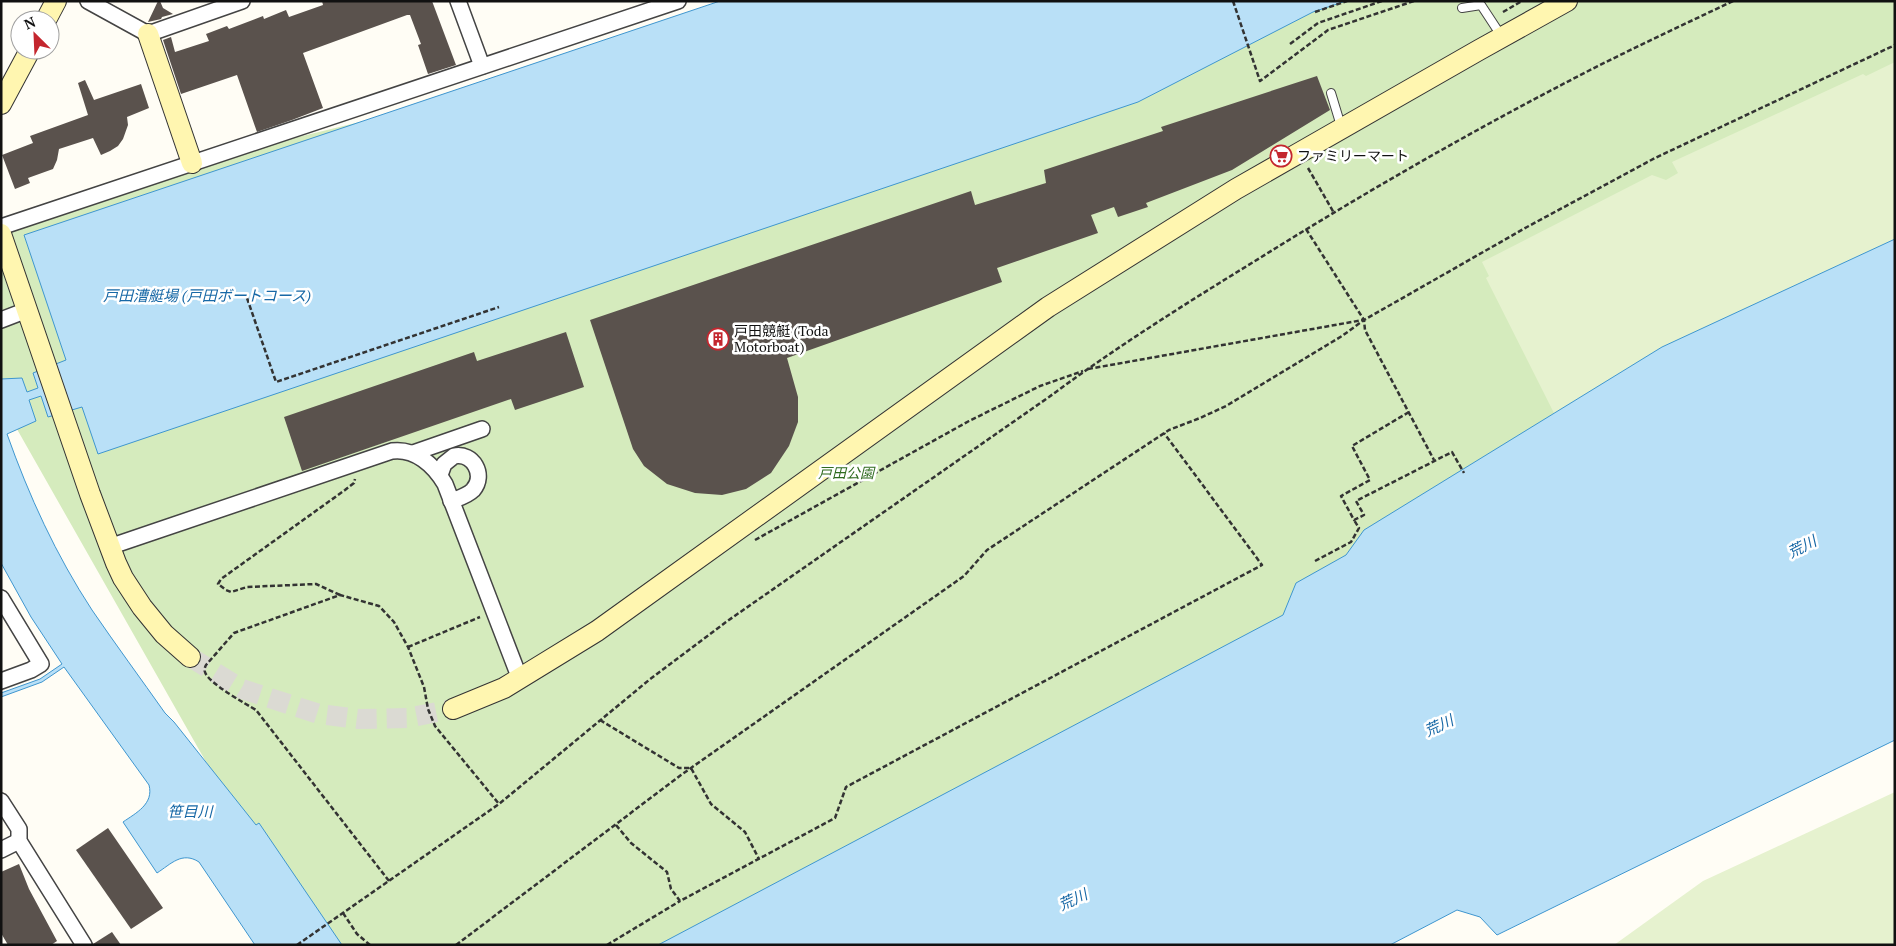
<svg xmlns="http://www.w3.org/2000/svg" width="1896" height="946" viewBox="0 0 1896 946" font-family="'PT Serif','Noto Sans JP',serif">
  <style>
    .green { fill: #d5ebbd }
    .pitch { fill: #e6f2cf }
    .water { fill: #b9e0f7; stroke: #3f96cf }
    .building { fill: #5a524d }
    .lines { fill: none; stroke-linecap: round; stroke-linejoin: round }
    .secondary-tunnel { stroke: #dbdad3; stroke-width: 20; stroke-dasharray: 20 10; stroke-linecap: butt }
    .lane-casing { stroke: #444; stroke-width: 10 }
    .street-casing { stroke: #444; stroke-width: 18 }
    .secondary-casing { stroke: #333; stroke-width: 22 }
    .path { stroke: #333; stroke-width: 2.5; stroke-dasharray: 5 2.5; stroke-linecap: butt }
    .lane { stroke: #fff; stroke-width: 8 }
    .street { stroke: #fff; stroke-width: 15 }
    .secondary { stroke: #fff6b0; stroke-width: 20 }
    .labels { text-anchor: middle; stroke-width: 5; stroke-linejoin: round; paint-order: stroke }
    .poi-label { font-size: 14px; fill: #111; stroke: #fff; text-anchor: start }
    .park-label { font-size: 14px; font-style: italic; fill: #2f6b1f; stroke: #fff }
    .water-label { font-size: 15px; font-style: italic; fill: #1768a6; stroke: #fff }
  </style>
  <rect width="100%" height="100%" fill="#fffdf5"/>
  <!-- green -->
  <path class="green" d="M 775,1 L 1895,1 L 1895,493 L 958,945 L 310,945 L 1,401 L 1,227 L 192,163 L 368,120 Z"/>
  <!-- pitch -->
  <g class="pitch">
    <path d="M 1895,62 L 1895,258 L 1562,429 L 1486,278 L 1489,276 L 1482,262 L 1652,175 L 1666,180 L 1678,173 L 1672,162 L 1863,74 L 1866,76 Z"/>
    <path d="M 1895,792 L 1895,945 L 1614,945 L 1703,881 Z"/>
  </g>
  <!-- water -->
  <g class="water">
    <path d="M 720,1 L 1346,1 L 1313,12 L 1138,102 L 98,454 L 82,407 L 48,417 L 41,396 L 29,400 L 36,421 L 7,434 C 29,496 56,555 92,610 C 116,645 141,679 165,713 L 174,722 L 256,825 L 259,823 L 342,945 L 255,945 L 199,862 C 182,851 171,864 157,873 L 123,822 C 136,813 154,804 149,785 L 64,667 L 42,682 L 1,697 L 1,693 L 40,679 L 62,664 L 31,617 L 1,563 L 1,379 L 22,378 L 27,392 L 38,388 L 33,373 L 66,360 L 24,235 Z"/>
    <path d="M 1895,239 L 1895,740 L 1497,935 L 1480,917 L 1457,910 L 1390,945 L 658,945 L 1283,615 L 1296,583 L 1346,555 L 1364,530 L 1662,347 Z"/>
  </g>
  <!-- building -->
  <g class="building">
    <path d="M 158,1 L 160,1 L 163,8 L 173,14 L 162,17 L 161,19 L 148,22 Z"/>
    <path d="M 322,1 L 432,1 L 456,65 L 428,74 L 418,45 L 421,44 L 410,15 L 407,15 L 303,53 L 323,108 L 292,120 L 257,132 L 237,75 L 181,94 L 163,40 L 171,37 L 175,52 L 209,41 L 206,34 L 227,26 L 229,29 L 263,16 L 264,19 L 286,10 L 289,17 L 323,5 Z"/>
    <path d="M 1317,76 L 1330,110 L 1232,170 L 1146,203 L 1148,207 L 1118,217 L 1114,207 L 1091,215 L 1098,233 L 997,268 L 1002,282 L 787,358 L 798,397 L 798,422 L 789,446 L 771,473 L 746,489 L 722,495 L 695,493 L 667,484 L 644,466 L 633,449 L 590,320 L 971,191 L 975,205 L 1046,183 L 1044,170 L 1163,131 L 1161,127 Z"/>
    <path d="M 85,80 L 94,100 L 141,84 L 149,108 L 127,117 L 128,125 L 123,139 L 118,146 L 110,151 L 101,155 L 93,138 L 59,149 L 57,160 L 53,169 L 28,178 L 30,183 L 15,189 L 2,155 L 33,143 L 30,136 L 88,115 L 78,83 Z"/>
    <path d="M 566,332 L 584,387 L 515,410 L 511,399 L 302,471 L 284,417 L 474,352 L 477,361 Z"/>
    <path d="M 108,828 L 163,908 L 131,929 L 76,850 Z"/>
    <path d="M 19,864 L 29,889 L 57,941 L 51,945 L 8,945 L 1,933 L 1,872 Z"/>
    <path d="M 112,932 L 121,945 L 93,945 L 93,944 Z"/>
  </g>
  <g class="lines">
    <!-- secondary-tunnel -->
    <path class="secondary-tunnel" d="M 190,657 L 242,689 L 319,714 L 359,719 L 407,718 L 453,709"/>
    <!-- lane casing -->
    <g class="lane-casing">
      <g id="lane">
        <path d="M 1462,8 L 1481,5 L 1502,37"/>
        <path d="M 1331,93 L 1341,126"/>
      </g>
    </g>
    <!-- street casing -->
    <g class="street-casing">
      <g id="street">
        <path d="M 88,1 L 148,34 L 242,1"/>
        <path d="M 458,1 L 482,66"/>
        <path d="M 1,227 L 678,1"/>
        <path d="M 1,320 L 27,310"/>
        <path d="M 413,453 L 482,429"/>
        <path d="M 440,475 L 444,464 L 454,456 C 473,452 486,475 473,490 C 467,496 459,498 451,501"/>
        <path d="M 109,547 L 392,451 C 415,448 434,465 445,484 L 520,679"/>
        <path d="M 1,598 L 41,664 L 31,670 L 1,681"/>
        <path d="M 1,801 L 19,829 L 19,841 L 84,945"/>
        <path d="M 1,850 L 19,841"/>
      </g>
    </g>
    <!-- secondary casing -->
    <g class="secondary-casing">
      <g id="secondary">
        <path d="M 46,20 L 56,1"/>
        <path d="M 148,34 L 192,163"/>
        <path d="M 1,104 L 30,50"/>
        <path d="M 1,234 L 90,494 L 116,563 L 123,578 L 142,607 L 164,634 L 190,657"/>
        <path d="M 453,709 L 504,688 L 597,631 L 1048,307 L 1236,189 L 1479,50 L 1567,1"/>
      </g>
    </g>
    <!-- path -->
    <g class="path">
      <path d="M 1233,1 L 1260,81 L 1328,30 L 1414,1"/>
      <path d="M 1315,12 L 1347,1"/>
      <path d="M 1503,12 L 1522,1"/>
      <path d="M 1290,44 L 1318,23 L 1382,1"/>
      <path d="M 1308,168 L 1334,213"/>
      <path d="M 1306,229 L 1364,320 L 1365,330 L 1434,460"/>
      <path d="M 247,298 L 276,382 L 499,307"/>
      <path d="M 1088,369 L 1363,320"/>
      <path d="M 1409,412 L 1352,446 L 1370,480 L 1341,496 L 1354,520 L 1364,515 L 1356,501 L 1452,452 L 1464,473"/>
      <path d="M 755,540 L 969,421 L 1040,386 L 1083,371"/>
      <path d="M 1315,561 L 1351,542 L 1359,528 L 1354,520"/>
      <path d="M 340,595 L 316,584 L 247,587 L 231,592 L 226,590 L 218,584 L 221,579 L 345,490 L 354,483 L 355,479"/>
      <path d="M 408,647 L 480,617"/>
      <path d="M 600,720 L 679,768 L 691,768 L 711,804 L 745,832 L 759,859"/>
      <path d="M 616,825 L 631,843 L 667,872 L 671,889 L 680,901 L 835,818 L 846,787 L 1262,565 L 1164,433"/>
      <path d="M 389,881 L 256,710 C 246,704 208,683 205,672 C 204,670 205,667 206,665 L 234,633 L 340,595 L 379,606 L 394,622 L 408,647 L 424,687 L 428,709 L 435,726 L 499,804"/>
      <path d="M 343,913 L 357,934 L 370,945"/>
      <path d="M 297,945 L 499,804 L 649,680 L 726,622 L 1049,397 C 1115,348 1185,304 1255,261 C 1367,191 1482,125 1600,65 C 1644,43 1689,22 1733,1"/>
      <path d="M 456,945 L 681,775 L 964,576 L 987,550 L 1169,430 L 1200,418 L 1226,406 L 1342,336 L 1364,320 L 1527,227 L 1655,158 L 1895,45"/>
      <path d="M 607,945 L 680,901"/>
    </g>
    <!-- lane -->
    <use href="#lane" class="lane"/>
    <!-- street -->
    <use href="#street" class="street"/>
    <!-- secondary -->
    <use href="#secondary" class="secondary"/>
  </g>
  <!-- icons -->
  <defs>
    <g id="supermarket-ring" transform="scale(1.125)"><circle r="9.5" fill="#fff" stroke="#c4262e" stroke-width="1.5"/><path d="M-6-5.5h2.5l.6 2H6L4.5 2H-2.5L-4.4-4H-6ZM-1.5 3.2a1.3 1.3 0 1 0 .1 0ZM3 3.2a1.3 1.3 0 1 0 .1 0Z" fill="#c4262e"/></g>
    <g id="building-ring" transform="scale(1.125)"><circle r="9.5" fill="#fff" stroke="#c4262e" stroke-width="1.5"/><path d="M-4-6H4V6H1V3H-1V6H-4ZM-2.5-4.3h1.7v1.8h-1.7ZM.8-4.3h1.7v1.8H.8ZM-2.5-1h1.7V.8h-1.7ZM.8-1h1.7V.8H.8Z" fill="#c4262e"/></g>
  </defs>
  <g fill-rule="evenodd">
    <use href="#supermarket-ring" x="1281" y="156"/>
    <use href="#building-ring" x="718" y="339"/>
  </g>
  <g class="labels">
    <!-- poi labels -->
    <g class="poi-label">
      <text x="1297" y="161">ファミリーマート</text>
      <text x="734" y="336">戸田競艇 (Toda<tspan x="734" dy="16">Motorboat)</tspan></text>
    </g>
    <!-- park labels -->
    <g class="park-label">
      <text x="846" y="478">戸田公園</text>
    </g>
    <!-- water labels -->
    <g class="water-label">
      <text x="207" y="301">戸田漕艇場 (戸田ボートコース)</text>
      <text transform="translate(1802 547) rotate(-27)" y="5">荒川</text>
      <text transform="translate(1439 726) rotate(-25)" y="5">荒川</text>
      <text x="190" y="817">笹目川</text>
      <text transform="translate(1073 900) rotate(-25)" y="5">荒川</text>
    </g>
  </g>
  <!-- border -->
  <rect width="1896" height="946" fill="none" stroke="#111111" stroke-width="5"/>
  <!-- north arrow -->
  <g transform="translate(35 35) rotate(336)"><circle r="24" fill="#ffffff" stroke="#a0a0a0"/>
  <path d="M0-4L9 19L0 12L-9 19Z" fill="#c4262e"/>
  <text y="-8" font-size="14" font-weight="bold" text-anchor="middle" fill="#111111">N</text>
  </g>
</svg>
